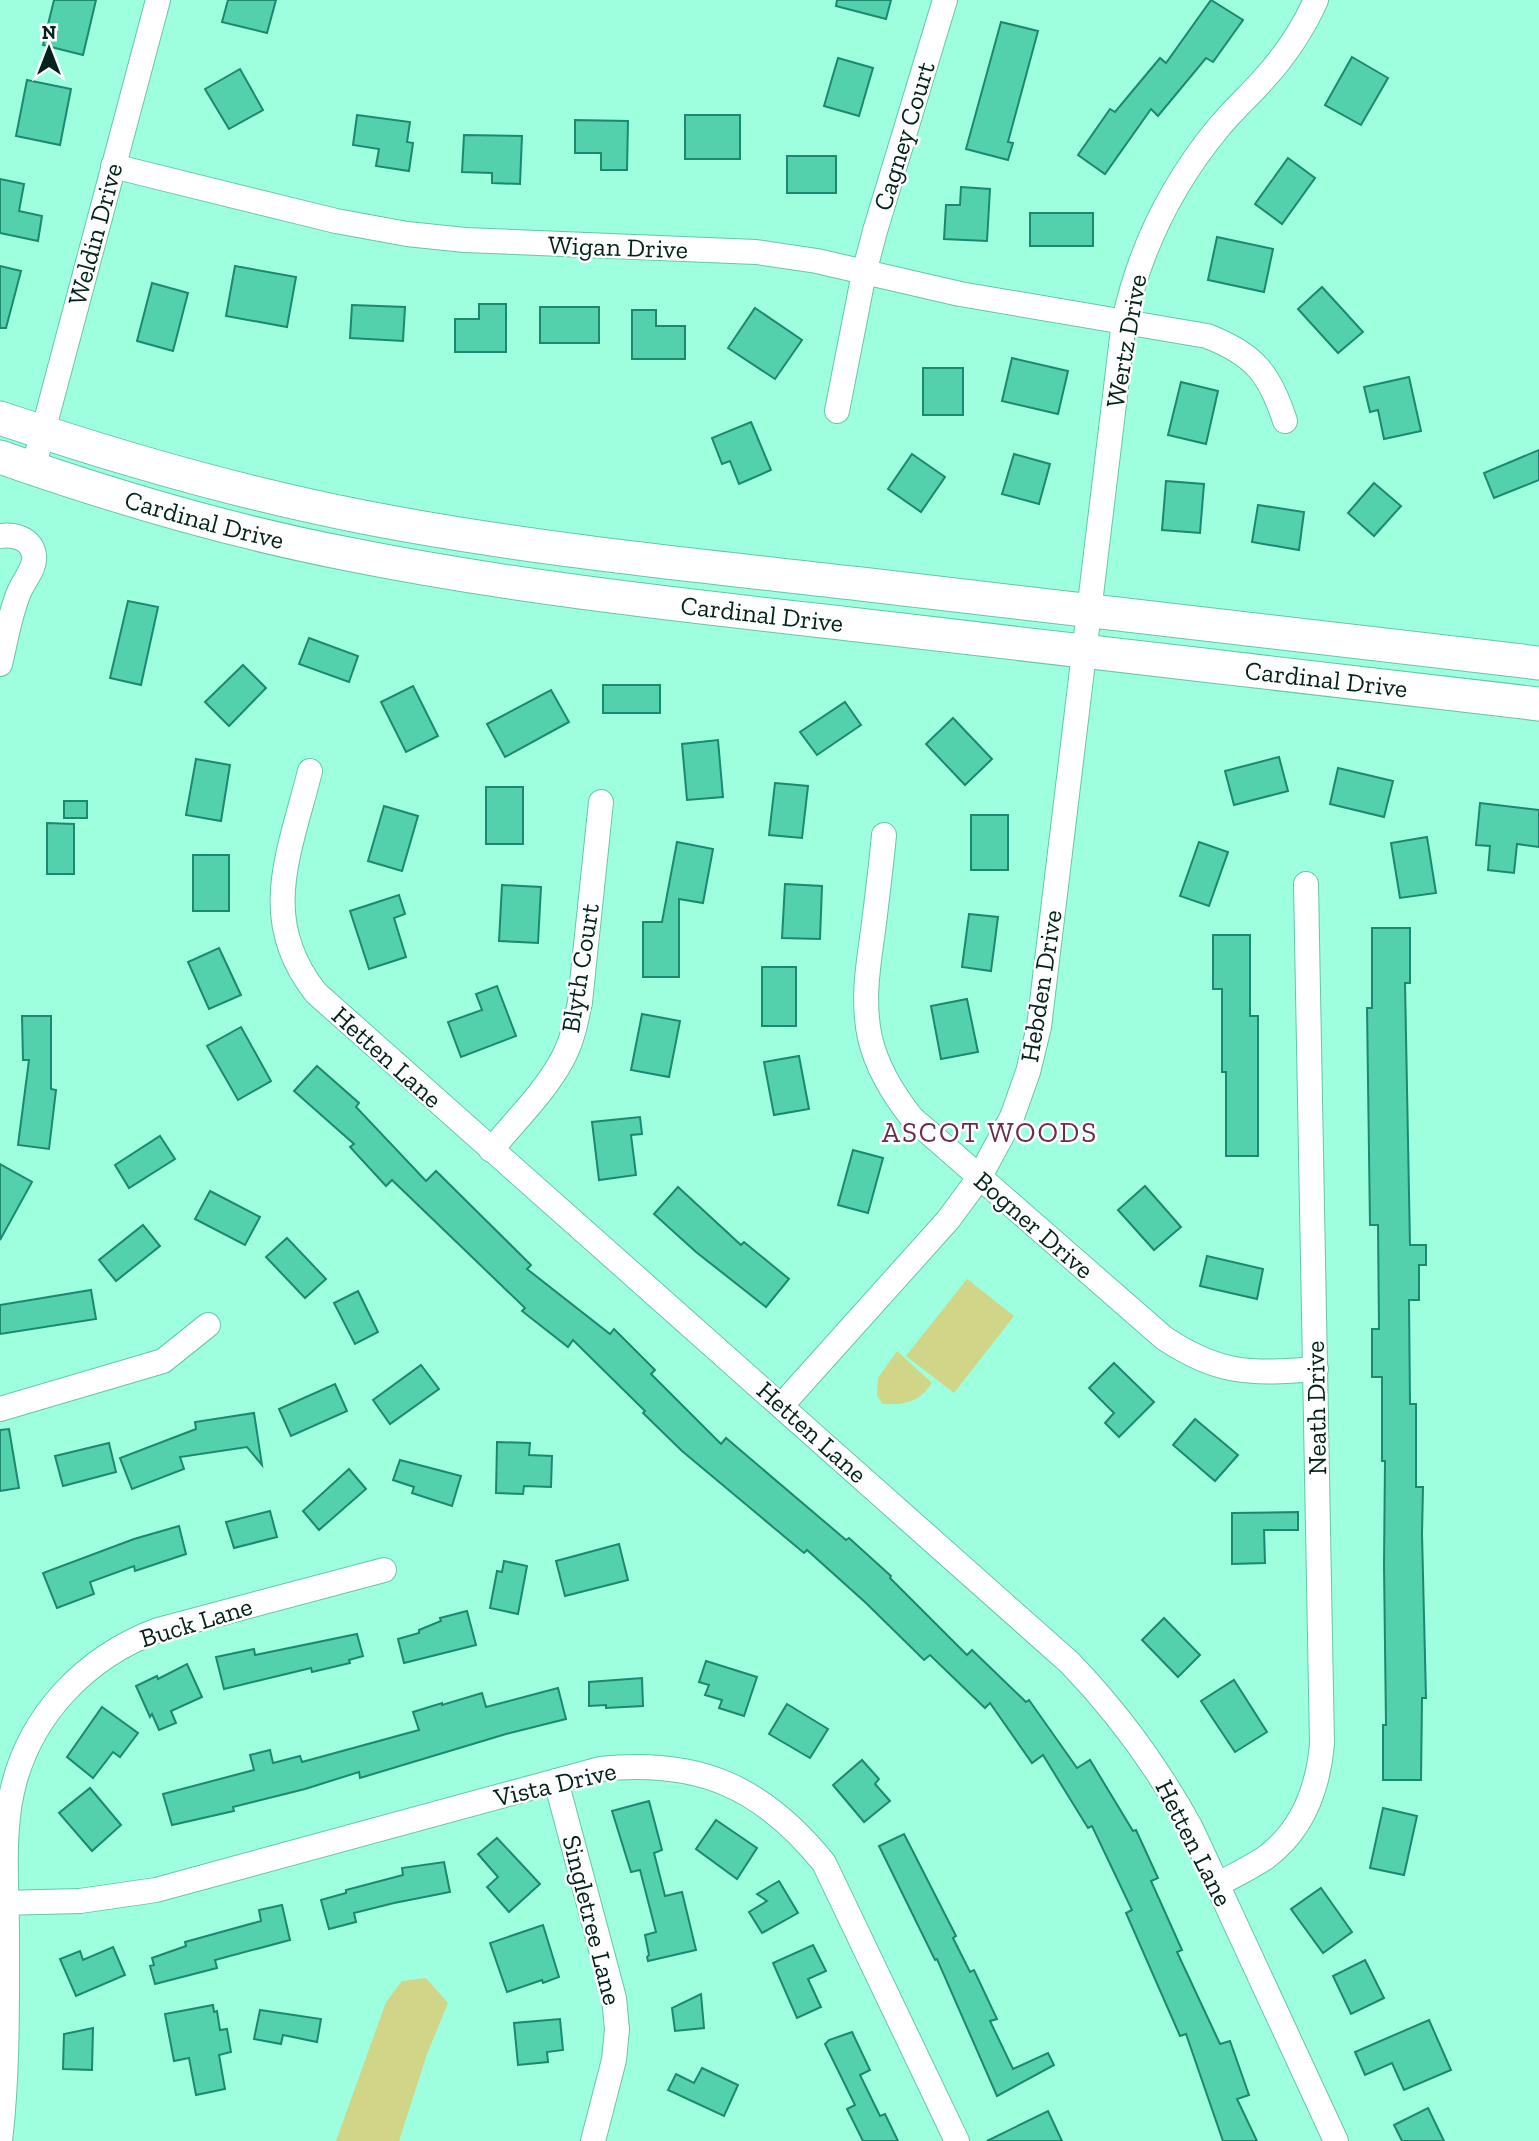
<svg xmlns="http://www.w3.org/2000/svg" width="1539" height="2141" viewBox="0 0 1539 2141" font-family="'Zilla Slab',serif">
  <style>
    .green { fill: #d0d587 }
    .building { fill: #53d0ac; stroke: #1c896e; stroke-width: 2 }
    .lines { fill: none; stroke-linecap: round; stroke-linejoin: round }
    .minor-casing { stroke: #65c6a8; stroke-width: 26 }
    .secondary-casing { stroke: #65c6a8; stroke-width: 35 }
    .minor { stroke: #fff; stroke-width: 24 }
    .secondary { stroke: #fff; stroke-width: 33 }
    .labels { text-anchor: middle; stroke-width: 5; stroke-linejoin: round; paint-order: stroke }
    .street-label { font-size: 26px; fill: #03231a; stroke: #fff }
    .neighbourhood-label { font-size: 28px; letter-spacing: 2px; fill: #6b2b4b; stroke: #fff }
  </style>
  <rect width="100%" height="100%" fill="#9effdf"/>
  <!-- green -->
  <g class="green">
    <path d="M 967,1279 L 1014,1316 L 954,1393 L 906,1356 Z"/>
    <path d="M 897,1351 L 932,1383 C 919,1402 905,1405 883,1404 L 877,1396 L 878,1378 Z"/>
    <path d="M 426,1978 L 448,2003 L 427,2054 L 399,2141 L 336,2141 L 386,2002 L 402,1981 Z"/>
  </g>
  <!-- building -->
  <g class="building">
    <path d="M 54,0 L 96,0 L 83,55 L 43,45 Z"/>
    <path d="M 228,0 L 276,0 L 267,33 L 222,22 Z"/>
    <path d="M 837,0 L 891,0 L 886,19 L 836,6 Z"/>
    <path d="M 1211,0 L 1243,20 L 1213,62 L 1206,58 L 1158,116 L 1151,109 L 1105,174 L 1078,155 L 1110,109 L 1115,112 L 1160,58 L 1166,63 Z"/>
    <path d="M 1001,22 L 1038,31 L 1008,142 L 1013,143 L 1008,160 L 966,149 Z"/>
    <path d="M 1352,57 L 1388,78 L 1361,125 L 1325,105 Z"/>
    <path d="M 838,58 L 873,68 L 859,116 L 824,106 Z"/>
    <path d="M 240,69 L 263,110 L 229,129 L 205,89 Z"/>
    <path d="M 27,80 L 71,89 L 60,145 L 16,136 Z"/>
    <path d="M 357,115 L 410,122 L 407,142 L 413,143 L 409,171 L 376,166 L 379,149 L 353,145 Z"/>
    <rect x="685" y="115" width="55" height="44"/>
    <path d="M 575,120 L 628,121 L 627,170 L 601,170 L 601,153 L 575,153 Z"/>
    <path d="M 464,135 L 522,136 L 520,184 L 492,183 L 492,173 L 462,172 Z"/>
    <rect x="787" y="156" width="49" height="37"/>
    <path d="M 1288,158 L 1315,178 L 1282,224 L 1255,204 Z"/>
    <path d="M 0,179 L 24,184 L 19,211 L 42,216 L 38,241 L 0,233 Z"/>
    <path d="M 961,187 L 990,189 L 987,241 L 944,239 L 946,205 L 960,205 Z"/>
    <rect x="1030" y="213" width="63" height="33"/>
    <path d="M 1217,237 L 1273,249 L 1264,292 L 1208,280 Z"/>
    <path d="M 0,266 L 21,271 L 6,328 L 0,328 Z"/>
    <path d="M 235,266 L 296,277 L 287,327 L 226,316 Z"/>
    <path d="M 152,283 L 188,293 L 173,351 L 137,341 Z"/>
    <path d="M 1322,287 L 1363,332 L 1338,353 L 1298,309 Z"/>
    <path d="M 479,304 L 506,304 L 506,352 L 455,352 L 455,319 L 479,319 Z"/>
    <path d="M 352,305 L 405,307 L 403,341 L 350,338 Z"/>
    <rect x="540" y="307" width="59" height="36"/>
    <path d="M 755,308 L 802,340 L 775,379 L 728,348 Z"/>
    <path d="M 632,310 L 656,310 L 656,326 L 685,326 L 685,359 L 632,359 Z"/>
    <path d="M 1012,358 L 1068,371 L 1058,414 L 1002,401 Z"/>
    <rect x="923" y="368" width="40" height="47"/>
    <path d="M 1409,377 L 1421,431 L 1384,439 L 1378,410 L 1370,412 L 1364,387 Z"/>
    <path d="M 1181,382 L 1218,391 L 1206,444 L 1168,435 Z"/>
    <path d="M 751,422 L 771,470 L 739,484 L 730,461 L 722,464 L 712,438 Z"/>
    <path d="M 1539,450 L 1539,480 L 1494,498 L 1484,473 Z"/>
    <path d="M 912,454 L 945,477 L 921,512 L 888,489 Z"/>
    <path d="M 1014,454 L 1050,464 L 1039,504 L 1002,494 Z"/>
    <path d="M 1166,481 L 1204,484 L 1200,533 L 1162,530 Z"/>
    <path d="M 1374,483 L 1401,506 L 1374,536 L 1348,513 Z"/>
    <path d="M 1258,505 L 1304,512 L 1299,550 L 1252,542 Z"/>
    <path d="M 128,601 L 158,607 L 141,685 L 110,678 Z"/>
    <path d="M 309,638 L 358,656 L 349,682 L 299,664 Z"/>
    <path d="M 243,665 L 266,688 L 229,726 L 205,702 Z"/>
    <rect x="603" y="685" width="57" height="28"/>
    <path d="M 413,686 L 438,736 L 406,752 L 381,702 Z"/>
    <path d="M 551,690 L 569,722 L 505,757 L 487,724 Z"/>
    <path d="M 845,702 L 861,725 L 817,755 L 800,732 Z"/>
    <path d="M 953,718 L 992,759 L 965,785 L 926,744 Z"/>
    <path d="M 718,740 L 723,797 L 687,800 L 682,744 Z"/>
    <path d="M 1279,757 L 1288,791 L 1234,805 L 1225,771 Z"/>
    <path d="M 196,759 L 230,765 L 221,821 L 186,815 Z"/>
    <path d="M 1338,768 L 1393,781 L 1384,817 L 1330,804 Z"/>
    <path d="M 775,783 L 808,786 L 802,838 L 769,835 Z"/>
    <rect x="486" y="787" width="37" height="57"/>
    <rect x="64" y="801" width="23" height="17"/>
    <path d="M 1480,803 L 1539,810 L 1539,847 L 1517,844 L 1514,873 L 1488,870 L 1490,846 L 1476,845 Z"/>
    <path d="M 384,806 L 418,816 L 402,871 L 368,861 Z"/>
    <rect x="971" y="815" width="37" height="55"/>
    <path d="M 47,823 L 74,824 L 74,874 L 47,874 Z"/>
    <path d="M 1427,837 L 1436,893 L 1400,898 L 1391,843 Z"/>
    <path d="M 677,842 L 713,849 L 703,903 L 679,899 L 679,977 L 643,977 L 643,922 L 662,922 Z"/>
    <path d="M 1199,842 L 1228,852 L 1209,906 L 1180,896 Z"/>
    <rect x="193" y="855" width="36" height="56"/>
    <path d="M 785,884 L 822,886 L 820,939 L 782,938 Z"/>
    <path d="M 502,885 L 541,887 L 538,943 L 499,941 Z"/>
    <path d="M 399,895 L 405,914 L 394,918 L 406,957 L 369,969 L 350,911 Z"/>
    <path d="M 969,914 L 998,917 L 991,971 L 962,967 Z"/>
    <path d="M 1372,928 L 1410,928 L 1410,983 L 1405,983 L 1410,1245 L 1426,1245 L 1426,1265 L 1419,1265 L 1419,1300 L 1409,1300 L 1410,1404 L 1416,1404 L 1416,1487 L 1423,1487 L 1422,1534 L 1426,1698 L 1422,1698 L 1421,1780 L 1383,1780 L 1383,1725 L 1386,1725 L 1384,1565 L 1385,1461 L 1382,1461 L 1382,1377 L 1372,1377 L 1372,1329 L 1379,1329 L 1378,1225 L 1370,1225 L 1367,1008 L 1372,1008 Z"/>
    <path d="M 1213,935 L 1250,935 L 1250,1016 L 1258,1016 L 1258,1156 L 1226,1156 L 1226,1072 L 1222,1072 L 1222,989 L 1213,989 Z"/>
    <path d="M 219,948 L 241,995 L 209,1009 L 188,962 Z"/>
    <rect x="762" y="967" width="34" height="59"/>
    <path d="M 497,986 L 516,1036 L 461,1057 L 448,1022 L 482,1010 L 476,994 Z"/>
    <path d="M 967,999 L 978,1052 L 941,1059 L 931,1006 Z"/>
    <path d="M 642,1014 L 680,1021 L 669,1077 L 631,1070 Z"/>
    <path d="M 22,1016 L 51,1016 L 51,1089 L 56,1090 L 49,1149 L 18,1145 L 29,1060 L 23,1060 Z"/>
    <path d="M 241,1027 L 271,1081 L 238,1100 L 207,1046 Z"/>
    <path d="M 799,1056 L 809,1109 L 774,1115 L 764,1062 Z"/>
    <path d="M 317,1066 L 359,1103 L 356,1107 L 426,1181 L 436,1171 L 531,1265 L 527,1269 L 610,1334 L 614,1329 L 655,1370 L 651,1374 L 721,1444 L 726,1438 L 846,1540 L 849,1538 L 891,1576 L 890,1578 L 967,1655 L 972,1650 L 1026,1702 L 1029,1700 L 1077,1768 L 1090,1760 L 1133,1831 L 1136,1830 L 1158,1878 L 1151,1881 L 1182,1950 L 1177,1952 L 1220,2044 L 1230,2041 L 1249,2095 L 1237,2099 L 1257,2141 L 1223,2141 L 1186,2034 L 1180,2036 L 1126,1913 L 1132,1910 L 1092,1826 L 1088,1828 L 1043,1755 L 1032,1763 L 990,1703 L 985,1708 L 930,1655 L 924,1660 L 866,1603 L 807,1550 L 804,1553 L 682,1451 L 643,1413 L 645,1411 L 573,1340 L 568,1347 L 522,1311 L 525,1308 L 392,1180 L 386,1186 L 350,1147 L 354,1144 L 294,1091 Z"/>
    <path d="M 640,1117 L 642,1134 L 631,1135 L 636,1175 L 599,1180 L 592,1122 Z"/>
    <path d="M 160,1136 L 175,1159 L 129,1188 L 115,1165 Z"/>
    <path d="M 853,1150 L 883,1158 L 868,1213 L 838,1205 Z"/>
    <path d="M 0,1164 L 32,1182 L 0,1240 Z"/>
    <path d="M 1145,1186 L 1181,1227 L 1154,1250 L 1118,1210 Z"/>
    <path d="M 678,1187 L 741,1245 L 744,1242 L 789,1279 L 766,1307 L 696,1252 L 654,1214 Z"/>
    <path d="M 210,1191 L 260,1217 L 245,1245 L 195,1219 Z"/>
    <path d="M 143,1225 L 160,1246 L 116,1281 L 99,1260 Z"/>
    <path d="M 287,1238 L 326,1279 L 305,1298 L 266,1257 Z"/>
    <path d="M 1207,1256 L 1263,1269 L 1257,1299 L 1200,1286 Z"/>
    <path d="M 91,1290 L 96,1319 L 0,1334 L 0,1305 Z"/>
    <path d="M 358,1291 L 378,1332 L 355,1344 L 334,1303 Z"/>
    <path d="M 1114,1363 L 1154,1402 L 1119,1437 L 1105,1423 L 1114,1413 L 1089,1388 Z"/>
    <path d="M 421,1365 L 439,1389 L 390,1424 L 373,1400 Z"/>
    <path d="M 335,1384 L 347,1411 L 291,1436 L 279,1409 Z"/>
    <path d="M 254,1413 L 262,1465 L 247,1447 L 180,1457 L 184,1469 L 132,1489 L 120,1458 L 196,1429 L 195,1422 Z"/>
    <path d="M 1195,1419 L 1238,1455 L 1215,1481 L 1173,1445 Z"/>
    <path d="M 9,1429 L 19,1488 L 0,1491 L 0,1430 Z"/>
    <path d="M 497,1442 L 530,1443 L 529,1455 L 552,1456 L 551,1487 L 524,1486 L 523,1494 L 496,1493 Z"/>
    <path d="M 109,1443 L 116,1472 L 63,1486 L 55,1456 Z"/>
    <path d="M 400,1460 L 461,1476 L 452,1506 L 412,1493 L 414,1487 L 393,1480 Z"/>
    <path d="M 349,1469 L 366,1489 L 319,1530 L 303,1511 Z"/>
    <path d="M 270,1511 L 277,1537 L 234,1548 L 226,1522 Z"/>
    <path d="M 1298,1512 L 1298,1530 L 1264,1530 L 1265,1563 L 1232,1564 L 1232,1513 Z"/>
    <path d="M 179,1526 L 186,1554 L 135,1571 L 134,1566 L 90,1582 L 94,1594 L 57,1608 L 43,1573 L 134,1539 Z"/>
    <path d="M 619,1544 L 628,1580 L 565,1596 L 556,1561 Z"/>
    <path d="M 504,1561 L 527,1566 L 518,1614 L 490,1608 L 497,1571 L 502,1572 Z"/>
    <path d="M 467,1611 L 476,1645 L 404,1663 L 398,1639 L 419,1633 L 419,1630 L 441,1621 L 440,1618 Z"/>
    <path d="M 1164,1618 L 1200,1655 L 1178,1677 L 1142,1640 Z"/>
    <path d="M 357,1634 L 363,1656 L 349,1660 L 350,1663 L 312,1672 L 311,1668 L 224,1689 L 216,1657 L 254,1649 L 255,1655 Z"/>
    <path d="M 706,1661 L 757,1677 L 744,1716 L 719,1708 L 722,1700 L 705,1695 L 709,1685 L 699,1682 Z"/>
    <path d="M 187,1664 L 202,1697 L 171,1711 L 176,1723 L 159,1730 L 152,1714 L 150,1717 L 136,1686 L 157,1676 L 158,1679 Z"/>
    <path d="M 642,1678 L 643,1706 L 606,1708 L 606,1705 L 589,1706 L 589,1682 Z"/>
    <path d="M 1234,1680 L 1267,1732 L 1235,1752 L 1201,1701 Z"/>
    <path d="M 558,1688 L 566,1719 L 506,1734 L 360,1778 L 359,1772 L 305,1789 L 233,1807 L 234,1811 L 172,1825 L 163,1794 L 254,1770 L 250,1755 L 270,1750 L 273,1763 L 300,1756 L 302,1762 L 419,1730 L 413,1712 L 442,1703 L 442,1705 L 482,1693 L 486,1707 Z"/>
    <path d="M 787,1704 L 828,1729 L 810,1758 L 769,1734 Z"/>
    <path d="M 102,1707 L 138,1733 L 120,1757 L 113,1752 L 93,1778 L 67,1757 Z"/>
    <path d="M 862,1760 L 879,1779 L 875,1784 L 890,1801 L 864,1822 L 833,1785 Z"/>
    <path d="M 90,1788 L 121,1825 L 92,1851 L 59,1813 Z"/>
    <path d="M 649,1801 L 662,1850 L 654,1853 L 665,1896 L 682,1892 L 696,1950 L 648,1961 L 647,1957 L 649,1955 L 645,1935 L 656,1932 L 640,1870 L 631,1872 L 612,1811 Z"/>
    <path d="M 1383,1808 L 1417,1816 L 1404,1875 L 1370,1868 Z"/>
    <path d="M 716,1820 L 757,1848 L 737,1879 L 696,1849 Z"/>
    <path d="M 904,1834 L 956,1936 L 953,1938 L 970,1972 L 974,1970 L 997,2019 L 990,2021 L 1013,2069 L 1048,2053 L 1054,2065 L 997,2096 L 937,1959 L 935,1960 L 879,1846 Z"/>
    <path d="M 497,1838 L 540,1884 L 509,1912 L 487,1887 L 498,1877 L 478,1854 Z"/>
    <path d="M 444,1862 L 450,1892 L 394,1903 L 354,1913 L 356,1922 L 329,1929 L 321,1900 L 346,1893 L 346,1890 L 403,1875 L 402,1868 Z"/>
    <path d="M 779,1881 L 798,1913 L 762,1933 L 749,1912 L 767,1901 L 757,1894 Z"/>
    <path d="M 1321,1888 L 1352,1932 L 1323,1953 L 1291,1909 Z"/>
    <path d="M 282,1905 L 290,1940 L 215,1960 L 217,1968 L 155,1984 L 150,1966 L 154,1965 L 152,1958 L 186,1946 L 185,1942 L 261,1921 L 259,1910 Z"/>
    <path d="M 543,1925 L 559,1977 L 543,1983 L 542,1980 L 507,1992 L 490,1943 Z"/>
    <path d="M 813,1945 L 826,1971 L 808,1979 L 821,2007 L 797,2018 L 773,1963 Z"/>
    <path d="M 113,1947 L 125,1975 L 76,1996 L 60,1959 L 80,1951 L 83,1960 Z"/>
    <path d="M 1365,1960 L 1384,1998 L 1351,2014 L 1333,1976 Z"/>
    <path d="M 701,1994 L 704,2028 L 675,2031 L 672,2008 Z"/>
    <path d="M 213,2005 L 214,2012 L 217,2011 L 220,2030 L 227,2029 L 231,2052 L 219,2055 L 225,2089 L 196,2095 L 189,2058 L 174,2061 L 165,2014 Z"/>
    <path d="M 260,2010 L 321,2019 L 317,2042 L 283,2035 L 281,2044 L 254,2039 Z"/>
    <path d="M 560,2019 L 563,2050 L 547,2052 L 548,2062 L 518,2065 L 514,2023 Z"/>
    <path d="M 1429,2020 L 1451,2070 L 1404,2090 L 1392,2063 L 1365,2075 L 1355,2052 Z"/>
    <path d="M 93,2028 L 92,2070 L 63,2069 L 64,2034 Z"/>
    <path d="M 852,2032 L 870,2070 L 860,2075 L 880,2116 L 885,2114 L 898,2141 L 863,2141 L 847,2109 L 855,2105 L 825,2044 L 829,2040 Z"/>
    <path d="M 702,2068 L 738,2085 L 724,2116 L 668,2090 L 676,2074 L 694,2083 Z"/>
    <path d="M 1428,2108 L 1444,2141 L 1402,2141 L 1394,2125 Z"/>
    <path d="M 1048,2111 L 1062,2141 L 987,2141 Z"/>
  </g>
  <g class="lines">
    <!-- minor casing -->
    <g class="minor-casing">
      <g id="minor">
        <path d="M 113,166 L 336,221 L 407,234 L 465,240 L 756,252 L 817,261 L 960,294 L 1207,336 C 1254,354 1270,374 1285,421"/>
        <path d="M 837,411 L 864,273 L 875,231 L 945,0"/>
        <path d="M 33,469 L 158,0"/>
        <path d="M 0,536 C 14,534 31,538 34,555 C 36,567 25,579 20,590 C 10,612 6,640 0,664"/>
        <path d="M 310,771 C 290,852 257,919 316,993 C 566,1217 820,1439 1070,1663 C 1119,1714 1157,1766 1191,1828 L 1336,2141"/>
        <path d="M 884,835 C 881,867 877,899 873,931 C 868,966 862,1002 870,1038 C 877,1068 893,1094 912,1118 L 1164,1338 C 1219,1375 1252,1374 1316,1369"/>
        <path d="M 491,1150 C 515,1121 544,1093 562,1060 C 572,1042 576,1022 580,1002 L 601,802"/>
        <path d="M 782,1405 L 948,1220 L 979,1178 L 1012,1117 L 1028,1072 L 1039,1027 L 1124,321 C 1140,248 1171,185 1219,127 C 1233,110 1249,96 1263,80 C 1284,57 1303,29 1316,0"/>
        <path d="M 0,1409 L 163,1361 L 208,1325"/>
        <path d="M 556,1781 L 614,1998 L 617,2029 L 614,2060 L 593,2141"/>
        <path d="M 1217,1885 C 1233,1876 1250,1868 1265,1858 C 1302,1831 1318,1789 1322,1744 L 1306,884"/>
        <path d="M 0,1903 L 80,1901 L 156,1890 L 600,1769 C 698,1759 762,1786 824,1863 L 957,2141"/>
        <path d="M 0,2141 C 8,2073 7,2003 7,1935 C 7,1888 2,1837 12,1792 C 29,1715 86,1657 158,1630 L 384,1570"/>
      </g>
    </g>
    <!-- secondary casing -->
    <g class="secondary-casing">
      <g id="secondary">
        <path d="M 0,418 C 119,458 240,493 363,517 C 527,549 695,565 861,584 C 1087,611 1313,637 1539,663"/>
        <path id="s1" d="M 0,457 C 114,497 229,531 348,554 C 522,589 700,607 876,627 C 1097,653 1318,678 1539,704"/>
      </g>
    </g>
    <!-- minor -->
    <use href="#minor" class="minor"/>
    <!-- secondary -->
    <use href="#secondary" class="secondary"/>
  </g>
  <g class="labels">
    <!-- street labels -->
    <g class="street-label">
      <text transform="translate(904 136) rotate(-73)" y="9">Cagney Court</text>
      <text transform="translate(95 234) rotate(-75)" y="9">Weldin Drive</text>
      <text transform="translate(618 247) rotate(2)" y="9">Wigan Drive</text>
      <text transform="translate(1126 341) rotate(-80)" y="9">Wertz Drive</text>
      <text dy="9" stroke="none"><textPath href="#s1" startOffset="214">Cardinal Drive</textPath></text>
      <text dy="9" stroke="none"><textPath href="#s1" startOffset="780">Cardinal Drive</textPath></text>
      <text dy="9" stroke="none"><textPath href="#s1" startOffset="1348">Cardinal Drive</textPath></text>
      <text transform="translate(580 968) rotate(-81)" y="9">Blyth Court</text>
      <text transform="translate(1041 986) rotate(-81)" y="9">Hebden Drive</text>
      <text transform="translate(387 1057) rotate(42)" y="9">Hetten Lane</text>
      <text transform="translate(1034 1225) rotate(41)" y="9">Bogner Drive</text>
      <text transform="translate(1316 1408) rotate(-91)" y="9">Neath Drive</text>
      <text transform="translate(812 1432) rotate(42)" y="9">Hetten Lane</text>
      <text transform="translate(196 1622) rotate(-17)" y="9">Buck Lane</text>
      <text transform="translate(555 1784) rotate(-13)" y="9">Vista Drive</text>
      <text transform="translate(1194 1843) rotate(63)" y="9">Hetten Lane</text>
      <text transform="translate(592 1920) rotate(76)" y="9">Singletree Lane</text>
    </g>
    <!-- neighbourhood labels -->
    <g class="neighbourhood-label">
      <text x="990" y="1142">ASCOT WOODS</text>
    </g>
  </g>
  <!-- north arrow -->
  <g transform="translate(49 49)" stroke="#ffffff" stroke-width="5" paint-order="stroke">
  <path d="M0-5L12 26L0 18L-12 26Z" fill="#03231a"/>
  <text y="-10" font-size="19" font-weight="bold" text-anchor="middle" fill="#03231a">N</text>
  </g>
</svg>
